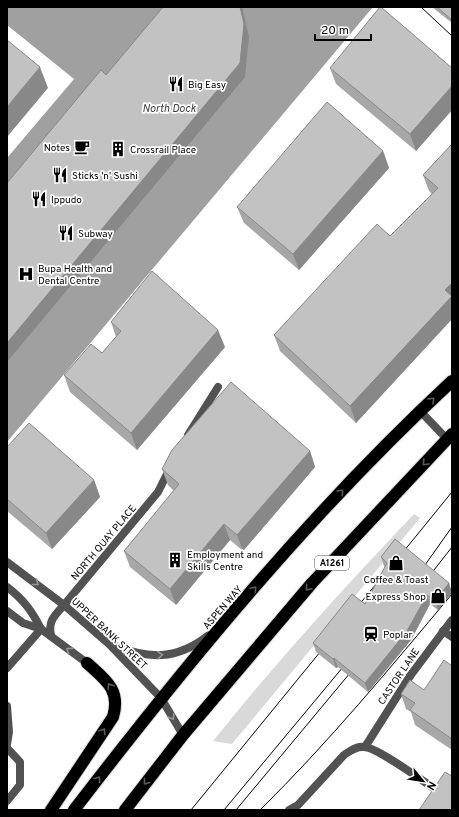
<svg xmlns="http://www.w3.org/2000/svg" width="459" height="817" viewBox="0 0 459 817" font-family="Overpass,sans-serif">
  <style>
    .green { fill: #d9d9d9 }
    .water { fill: #a0a0a0 }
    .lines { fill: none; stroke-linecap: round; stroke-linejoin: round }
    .highway-casing { stroke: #dbdbdb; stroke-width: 14 }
    .lane { stroke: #525252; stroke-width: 8 }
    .street { stroke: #525252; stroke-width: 8 }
    .highway { stroke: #000; stroke-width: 12 }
    .tram { stroke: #000; stroke-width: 1 }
    .wall { fill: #a7a7a7 }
    .shaded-wall { fill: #888 }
    .building { fill: #c2c2c2; stroke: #888 }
    .oneway { stroke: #595959 }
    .oneway2 { stroke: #979797 }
    .labels { text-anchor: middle; stroke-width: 3.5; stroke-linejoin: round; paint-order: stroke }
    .shield { fill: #fff; stroke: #4c4c4c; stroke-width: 1 }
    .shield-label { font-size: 9px; font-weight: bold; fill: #000 }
    .poi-label { font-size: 10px; fill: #000; stroke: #fff; text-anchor: start }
    .street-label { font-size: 10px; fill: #000; stroke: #fff }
    .water-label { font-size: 11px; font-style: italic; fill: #414141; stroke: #fff }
  </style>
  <rect width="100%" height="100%" fill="#fff"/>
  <!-- green -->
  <path class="green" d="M 414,514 L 420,518 L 232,744 L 213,741 C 276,662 344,588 414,514 Z"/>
  <!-- water -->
  <path class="water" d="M 7,7 L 373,7 L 7,442 L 7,158 L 74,79 L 7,25 Z"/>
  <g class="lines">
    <!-- highway casing -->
    <g class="highway-casing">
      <g id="highway">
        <path d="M 51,810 L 113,717 C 121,690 106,680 87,663"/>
        <path d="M 74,810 C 190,659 312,511 452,381"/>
        <path d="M 125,810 L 183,735 L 312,583 L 452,434"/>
      </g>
    </g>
    <!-- lane -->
    <g class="lane">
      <path d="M 420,411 L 447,439"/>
      <path d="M 188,435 L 218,387"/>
      <path d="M 64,605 L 158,492 L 170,468"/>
      <path d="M 443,631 L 452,637"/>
      <path d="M 7,668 L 41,629"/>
      <path d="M 7,706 L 9,732 L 7,744"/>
      <path d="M 365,747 L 410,676"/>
      <path d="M 7,748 L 20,762 L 20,785 L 7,801"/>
      <path d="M 289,810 L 298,805 L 344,755 C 350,751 356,746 364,747 C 377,747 424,782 438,791 L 426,810"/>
    </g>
    <!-- street -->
    <g class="street">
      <path d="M 7,562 L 64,605 L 109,644 L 161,698 L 183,735"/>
      <path d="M 7,587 C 23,599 32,611 41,629"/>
      <path d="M 7,611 L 23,623 L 41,629 L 87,663"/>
      <path d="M 51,636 C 48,621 54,616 64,605"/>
      <path d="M 112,645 C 149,659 176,661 209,635"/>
      <path d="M 410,676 L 452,620"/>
    </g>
    <!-- highway -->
    <use href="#highway" class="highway"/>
    <!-- tram -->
    <g class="tram">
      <path d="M 421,7 L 452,36"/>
      <path d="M 399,557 L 452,492"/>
      <path d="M 420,572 L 452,527"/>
      <path d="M 427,579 L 452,547"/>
      <path d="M 354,611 L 381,578"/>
      <path d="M 191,810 L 325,646"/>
      <path d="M 224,810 L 348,661"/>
      <path d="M 236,810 L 355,667"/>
      <path d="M 260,810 C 329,742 390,668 452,594"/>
    </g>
  </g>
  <!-- wall -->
  <g class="wall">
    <path d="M 432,7 L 452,7 L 452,23 Z"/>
    <path d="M 330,68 L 452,68 L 452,110 L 416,151 L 336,84 Z"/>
    <path d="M 452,144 L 452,319 L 356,423 L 280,351 L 274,335 L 390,236 L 432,194 L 429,191 L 423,175 Z"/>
    <path d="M 383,151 L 389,168 L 299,270 L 244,223 L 237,207 Z"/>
    <path d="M 111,322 L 225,347 L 137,450 L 70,392 L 64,375 L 102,353 L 116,337 Z"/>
    <path d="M 7,447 L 94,480 L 100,497 L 52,549 L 7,511 Z"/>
    <path d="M 310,451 L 315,467 L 243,551 L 230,540 L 176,605 L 130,567 L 124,551 L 174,491 L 168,485 L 162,469 Z"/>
    <path d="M 381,557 L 449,583 L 452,593 L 438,610 L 430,604 L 411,640 L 368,692 L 338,667 L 336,668 L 316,652 L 313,643 L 365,604 L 385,567 L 384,566 Z"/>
    <path d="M 452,666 L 452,750 L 415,725 L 411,712 L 406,709 L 401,694 L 424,690 Z"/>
  </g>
  <!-- shaded-wall -->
  <g class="shaded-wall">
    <path d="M 240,7 L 242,7 L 243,10 L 249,37 L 245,77 L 7,362 L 7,343 Z"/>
    <path d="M 40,67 L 48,88 L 7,137 L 7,107 Z"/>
    <path d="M 452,86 L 452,110 L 416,151 L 410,134 Z"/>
    <path d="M 383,151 L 389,168 L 299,270 L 293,254 Z"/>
    <path d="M 452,283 L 452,319 L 356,423 L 350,406 L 445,290 Z"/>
    <path d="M 218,330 L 225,347 L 137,450 L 131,433 Z"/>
    <path d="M 310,451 L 315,467 L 243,551 L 237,535 Z"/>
    <path d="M 94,480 L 100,497 L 52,549 L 46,533 Z"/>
    <path d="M 224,524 L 230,540 L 176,605 L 170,589 Z"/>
    <path d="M 449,583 L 452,593 L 438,610 L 435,601 Z"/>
    <path d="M 427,595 L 430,604 L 411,640 L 368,692 L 365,683 Z"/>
    <path d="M 334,658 L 338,667 L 336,668 L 333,659 Z"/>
  </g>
  <!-- building -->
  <g class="building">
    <path d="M 163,7 L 240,7 L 244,24 L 240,63 L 7,343 L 7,183 L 101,70 L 106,75 Z"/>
    <path d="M 380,7 L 381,7 L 452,68 L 452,86 L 410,134 L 330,68 Z"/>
    <path d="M 437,7 L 452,7 L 452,20 Z"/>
    <path d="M 7,40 L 40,67 L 7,107 Z"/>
    <path d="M 327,102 L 383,151 L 293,254 L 237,207 Z"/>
    <path d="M 452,144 L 452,283 L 445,290 L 452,296 L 350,406 L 274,335 L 377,224 L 390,236 L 438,188 L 423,175 Z"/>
    <path d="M 152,271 L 218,330 L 131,433 L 64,375 L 91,344 L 102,353 L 121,331 L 111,322 Z"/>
    <path d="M 231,382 L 310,451 L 237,535 L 224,524 L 170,589 L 124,551 L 179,484 L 162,469 L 172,450 Z"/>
    <path d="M 29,423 L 94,480 L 46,533 L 7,499 L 7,447 Z"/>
    <path d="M 395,539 L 449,583 L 435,601 L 427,595 L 407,631 L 365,683 L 334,658 L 333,659 L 313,643 L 352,594 L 365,604 L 387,563 L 381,557 Z"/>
    <path d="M 444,660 L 452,666 L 452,739 L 410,710 L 415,703 L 401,694 L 410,680 L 424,690 Z"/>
    <path d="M 445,772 L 452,776 L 452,810 L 419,810 Z"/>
  </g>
  <!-- one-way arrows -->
  <defs><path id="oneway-chevron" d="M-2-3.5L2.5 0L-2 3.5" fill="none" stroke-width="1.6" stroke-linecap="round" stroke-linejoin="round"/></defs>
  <g class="oneway">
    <use href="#oneway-chevron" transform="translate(432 400) rotate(-44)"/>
    <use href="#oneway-chevron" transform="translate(425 463) rotate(133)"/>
    <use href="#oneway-chevron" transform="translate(341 492) rotate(-46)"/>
    <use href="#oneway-chevron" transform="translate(308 588) rotate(131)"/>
    <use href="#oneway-chevron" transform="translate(254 589) rotate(-49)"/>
    <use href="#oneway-chevron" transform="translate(110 686) rotate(-122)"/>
    <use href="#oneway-chevron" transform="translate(103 731) rotate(-56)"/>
    <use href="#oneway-chevron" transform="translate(98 779) rotate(-53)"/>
    <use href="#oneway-chevron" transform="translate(146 782) rotate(128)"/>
  </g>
  <g class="oneway2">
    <use href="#oneway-chevron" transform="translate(36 583) rotate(38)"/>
    <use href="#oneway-chevron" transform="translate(69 650) rotate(-143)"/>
    <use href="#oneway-chevron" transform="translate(160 655) rotate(-5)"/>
    <use href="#oneway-chevron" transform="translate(172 717) rotate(59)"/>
  </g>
  <!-- icons -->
  <defs>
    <g id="restaurant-bare" transform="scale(1.2)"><path d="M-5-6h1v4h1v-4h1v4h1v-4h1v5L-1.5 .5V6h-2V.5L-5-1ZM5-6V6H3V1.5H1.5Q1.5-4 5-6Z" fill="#000" stroke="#fff" stroke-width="2.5" paint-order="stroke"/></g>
    <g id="cafe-bare" transform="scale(1.2)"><path d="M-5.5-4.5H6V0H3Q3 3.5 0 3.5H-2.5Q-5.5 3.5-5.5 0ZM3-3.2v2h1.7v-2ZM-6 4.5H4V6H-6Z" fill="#000" stroke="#fff" stroke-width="2.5" paint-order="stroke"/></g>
    <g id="building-bare" transform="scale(1.2)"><path d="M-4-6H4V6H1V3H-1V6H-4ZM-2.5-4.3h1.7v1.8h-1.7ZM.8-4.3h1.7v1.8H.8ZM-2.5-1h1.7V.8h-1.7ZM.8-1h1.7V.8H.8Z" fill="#000" stroke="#fff" stroke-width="2.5" paint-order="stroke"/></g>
    <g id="hospital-bare" transform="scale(1.2)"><path d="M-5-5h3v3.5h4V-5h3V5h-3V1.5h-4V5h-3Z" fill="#000" stroke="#fff" stroke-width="2.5" paint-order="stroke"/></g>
    <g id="shop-bare" transform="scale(1.2)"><path d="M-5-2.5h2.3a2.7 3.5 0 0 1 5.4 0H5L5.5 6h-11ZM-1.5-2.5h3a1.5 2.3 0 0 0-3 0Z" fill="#000" stroke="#fff" stroke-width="2.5" paint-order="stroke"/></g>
    <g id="station-bare" transform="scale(1.2)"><path d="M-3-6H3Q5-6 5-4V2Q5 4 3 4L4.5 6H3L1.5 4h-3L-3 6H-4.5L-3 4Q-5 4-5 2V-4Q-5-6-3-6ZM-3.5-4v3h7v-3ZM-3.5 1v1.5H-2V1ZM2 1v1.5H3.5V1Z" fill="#000" stroke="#fff" stroke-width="2.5" paint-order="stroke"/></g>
  </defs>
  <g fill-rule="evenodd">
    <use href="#restaurant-bare" x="176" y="84"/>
    <use href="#cafe-bare" x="82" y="147"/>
    <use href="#building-bare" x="118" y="149"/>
    <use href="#restaurant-bare" x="60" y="175"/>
    <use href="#restaurant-bare" x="39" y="199"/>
    <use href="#restaurant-bare" x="66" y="233"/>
    <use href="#hospital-bare" x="26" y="274"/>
    <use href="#building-bare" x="175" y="560"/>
    <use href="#shop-bare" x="396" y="563"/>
    <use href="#shop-bare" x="438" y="596"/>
    <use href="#station-bare" x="371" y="634"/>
  </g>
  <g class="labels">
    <!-- shield labels -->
    <rect class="shield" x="315" y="556" width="34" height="14" rx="3"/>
    <g class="shield-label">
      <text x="332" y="566">A1261</text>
    </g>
    <!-- poi labels -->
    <g class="poi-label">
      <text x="188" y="88">Big Easy</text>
      <text x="70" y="151" text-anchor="end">Notes</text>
      <text x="130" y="153">Crossrail Place</text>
      <text x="72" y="179">Sticks 'n' Sushi</text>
      <text x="51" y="203">Ippudo</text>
      <text x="78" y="237">Subway</text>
      <text x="38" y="272">Bupa Health and<tspan x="38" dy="12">Dental Centre</tspan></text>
      <text x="187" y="558">Employment and<tspan x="187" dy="12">Skills Centre</tspan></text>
      <text x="396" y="583" text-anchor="middle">Coffee &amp; Toast</text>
      <text x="426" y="600" text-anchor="end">Express Shop</text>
      <text x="383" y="638">Poplar</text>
    </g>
    <!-- street labels -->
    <g class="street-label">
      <text transform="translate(103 542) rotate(-50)" y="4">NORTH QUAY PLACE</text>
      <text transform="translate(222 607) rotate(-49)" y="4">ASPEN WAY</text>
      <text transform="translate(110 633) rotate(43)" y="4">UPPER BANK STREET</text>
      <text transform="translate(398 676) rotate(-56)" y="4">CASTOR LANE</text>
    </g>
    <!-- water labels -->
    <g class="water-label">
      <text x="169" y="112">North Dock</text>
    </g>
  </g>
  <!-- border -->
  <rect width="459" height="817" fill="none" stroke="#000000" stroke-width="16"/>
  <!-- north arrow -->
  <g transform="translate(423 781) rotate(120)" stroke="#ffffff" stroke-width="3" paint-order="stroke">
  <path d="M0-3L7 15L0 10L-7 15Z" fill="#000000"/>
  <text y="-6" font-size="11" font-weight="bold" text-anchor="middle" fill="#000000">N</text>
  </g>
  <!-- scale -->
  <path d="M315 34v6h56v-6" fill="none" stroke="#000000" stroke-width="2"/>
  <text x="321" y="34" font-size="12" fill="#000000" stroke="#ffffff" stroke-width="3" paint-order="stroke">20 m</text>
</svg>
